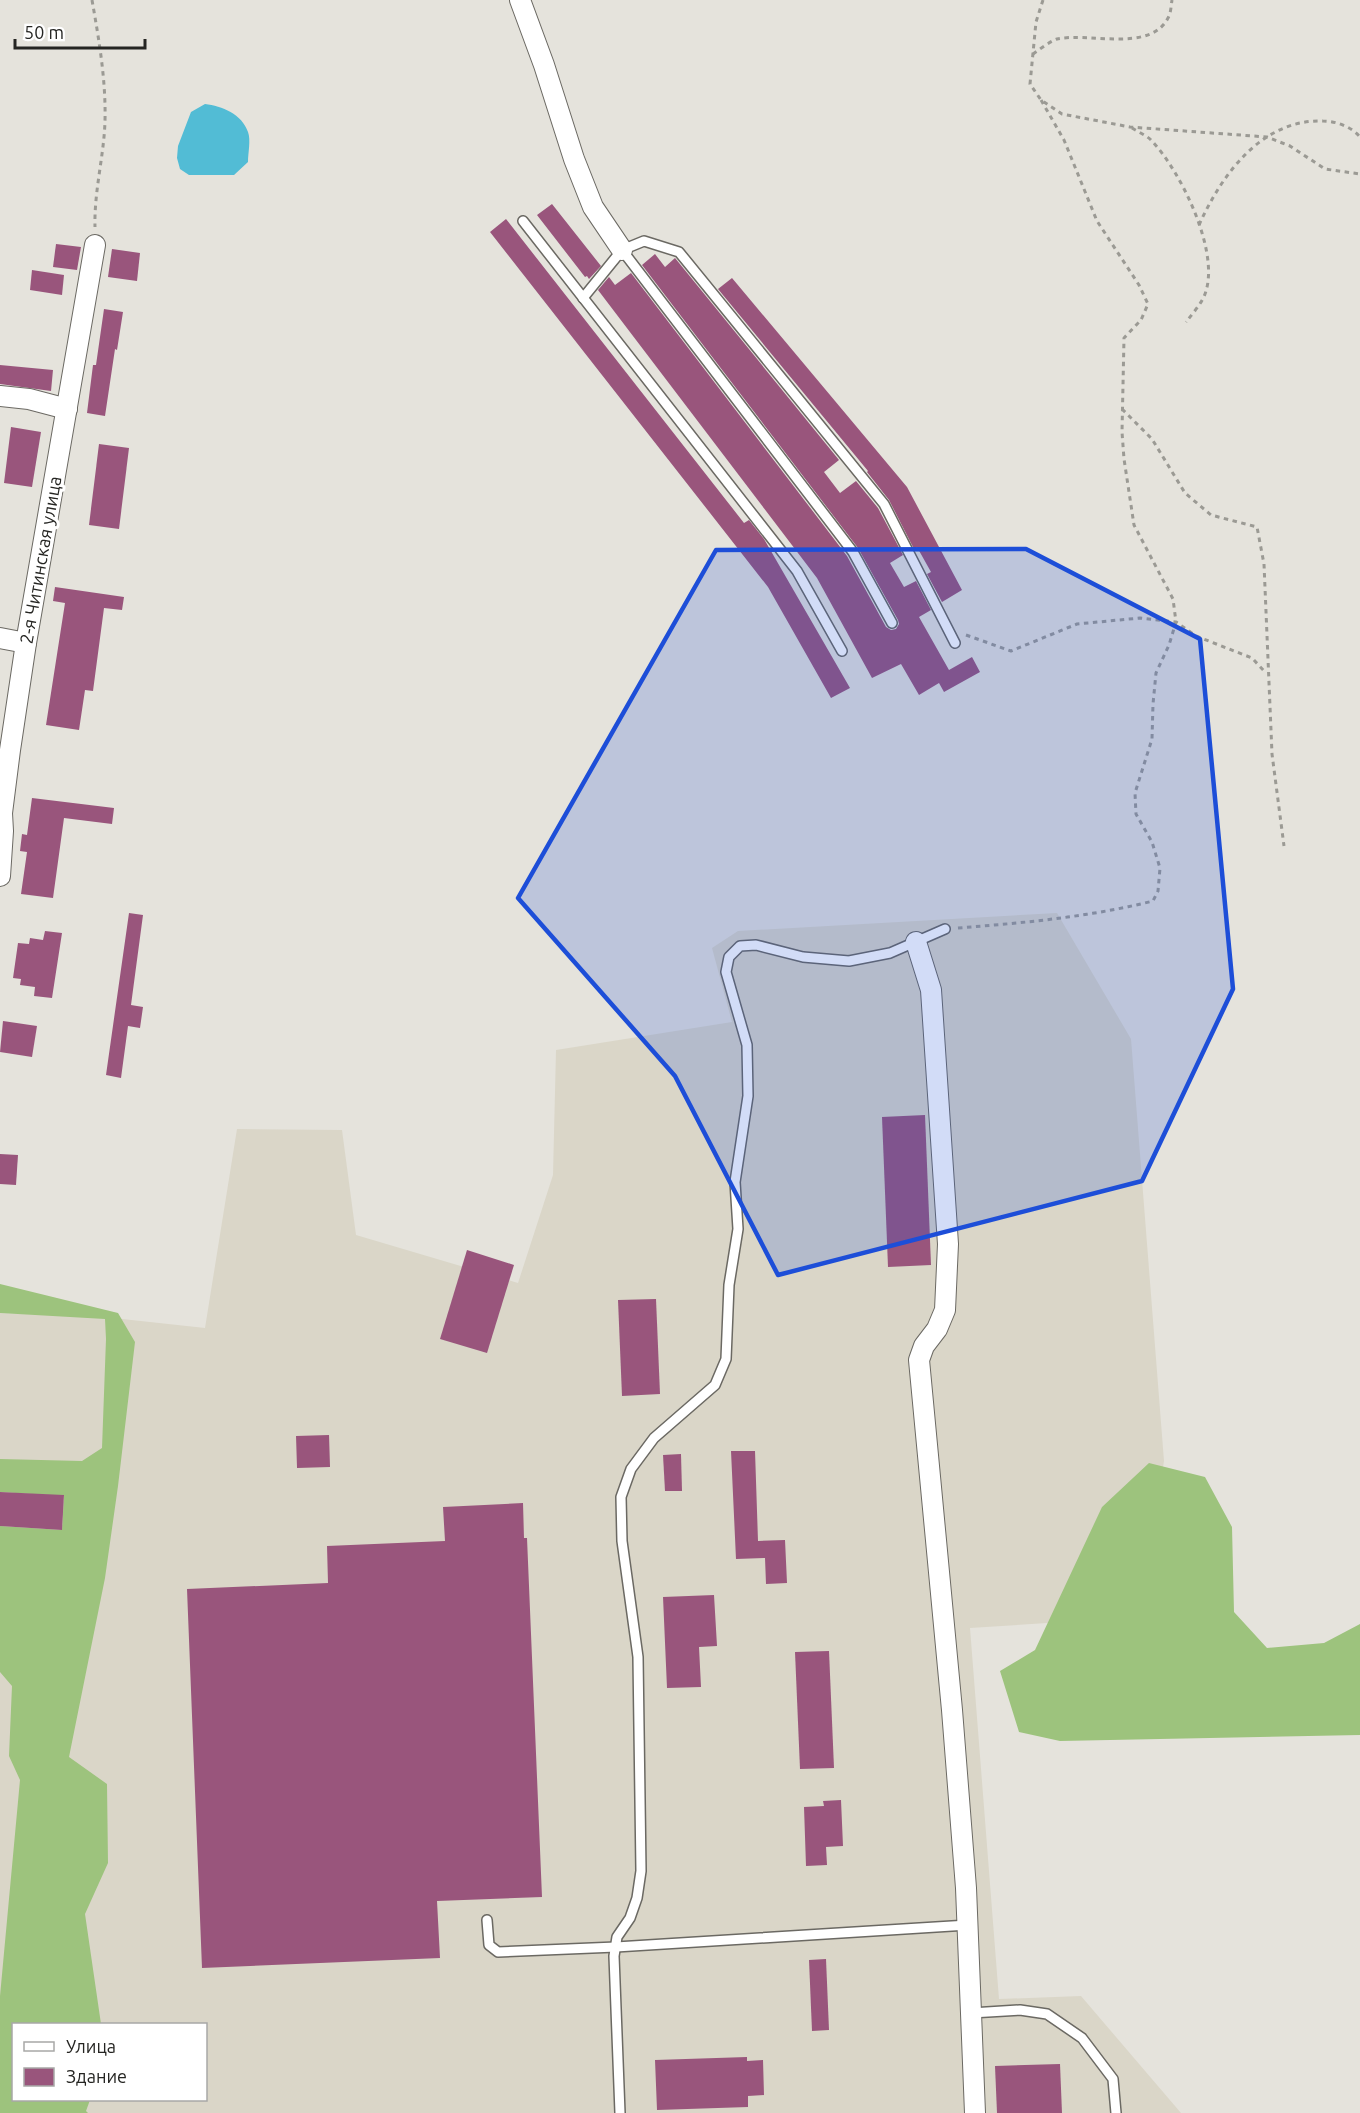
<svg xmlns="http://www.w3.org/2000/svg" width="1360" height="2113" viewBox="0 0 1360 2113" font-family="Ubuntu,sans-serif">
  <style>
    .built { fill: #dad6c8; fill-rule: evenodd }
    .forest { fill: #9dc37d }
    .water { fill: #52bcd5 }
    .building { fill: #99557c }
    .lines { fill: none; stroke-linecap: round; stroke-linejoin: round }
    .service-casing { stroke: #6b6963; stroke-width: 12 }
    .minor-casing { stroke: #6b6963; stroke-width: 22 }
    .path { stroke: #9b9a94; stroke-width: 3; stroke-dasharray: 4.5 4.5; stroke-linecap: butt }
    .service { stroke: #fff; stroke-width: 9 }
    .minor { stroke: #fff; stroke-width: 20 }
    .marked { fill: #1d4ed8; fill-opacity: 0.2; stroke: #1d4ed8; stroke-width: 4.5; stroke-linejoin: round }
    .labels { text-anchor: middle; stroke-width: 6; stroke-linejoin: round; paint-order: stroke }
    .street-label { font-size: 18px; fill: #252522; stroke: #fff }
  </style>
  <rect width="100%" height="100%" fill="#e5e3dc"/>
  <!-- built -->
  <path class="built" d="M 1057,913 L 1131,1039 L 1164,1461 L 1139,1617 L 970,1628 L 999,1999 L 1081,1996 L 1181,2113 L 0,2113 L 0,1313 L 104,1317 L 205,1328 L 237,1129 L 342,1130 L 356,1235 L 518,1283 L 553,1175 L 556,1050 L 732,1022 L 712,948 L 738,931 ZM 14,2024 L 206,2024 L 206,2100 L 14,2100 Z"/>
  <!-- forest -->
  <g class="forest">
    <path d="M 0,1284 L 118,1313 L 135,1342 L 118,1486 L 105,1578 L 69,1757 L 107,1784 L 108,1863 L 85,1914 L 101,2024 L 14,2024 L 14,2100 L 90,2100 L 86,2111 L 88,2113 L 0,2113 L 0,1996 L 20,1780 L 9,1756 L 12,1686 L 0,1672 L 0,1526 L 62,1530 L 64,1496 L 0,1492 L 0,1459 L 82,1461 L 102,1448 L 106,1339 L 105,1319 L 0,1313 Z"/>
    <path d="M 1149,1463 L 1205,1477 L 1232,1527 L 1234,1612 L 1267,1648 L 1324,1643 L 1360,1624 L 1360,1735 L 1060,1741 L 1019,1732 L 1000,1671 L 1035,1650 L 1102,1507 Z"/>
  </g>
  <!-- water -->
  <path class="water" d="M 205,104 C 222,106 242,114 248,132 C 251,140 248,153 248,162 L 234,175 L 189,175 L 180,169 L 177,158 L 178,146 L 191,112 Z"/>
  <!-- building -->
  <g class="building">
    <path d="M 552,204 L 601,266 L 589,279 L 587,276 L 585,277 L 537,215 Z"/>
    <path d="M 506,219 L 744,523 L 749,520 L 764,539 L 850,688 L 831,698 L 768,587 L 490,232 Z"/>
    <path d="M 56,244 L 81,247 L 77,270 L 53,267 Z"/>
    <path d="M 112,249 L 140,253 L 137,281 L 108,277 Z"/>
    <path d="M 655,254 L 665,267 L 675,258 L 839,460 L 824,472 L 840,493 L 856,481 L 878,508 L 903,555 L 890,563 L 904,587 L 916,581 L 931,610 L 919,617 L 949,670 L 972,657 L 980,672 L 944,692 L 939,683 L 919,695 L 901,664 L 872,678 L 817,578 L 598,290 L 609,277 L 615,285 L 631,273 L 847,556 L 886,627 L 891,630 L 896,629 L 899,624 L 898,620 L 858,548 L 642,265 Z"/>
    <path d="M 32,270 L 64,275 L 62,295 L 30,290 Z"/>
    <path d="M 732,278 L 907,487 L 962,590 L 942,602 L 927,574 L 931,572 L 917,547 L 914,549 L 889,500 L 867,472 L 868,471 L 718,289 Z"/>
    <path d="M 104,309 L 123,312 L 117,350 L 115,349 L 105,416 L 87,413 L 93,365 L 96,365 Z"/>
    <path d="M 0,365 L 53,370 L 51,391 L 0,384 Z"/>
    <path d="M 11,427 L 41,432 L 32,487 L 4,483 Z"/>
    <path d="M 99,444 L 129,448 L 119,529 L 89,525 Z"/>
    <path d="M 55,587 L 124,597 L 122,610 L 104,608 L 93,691 L 85,690 L 79,730 L 46,725 L 65,603 L 53,601 Z"/>
    <path d="M 32,798 L 114,808 L 112,824 L 64,818 L 53,898 L 21,894 L 27,852 L 20,851 L 22,834 L 27,835 Z"/>
    <path d="M 129,913 L 143,915 L 131,1005 L 143,1007 L 140,1028 L 128,1026 L 121,1078 L 106,1075 Z"/>
    <path d="M 45,931 L 62,933 L 52,998 L 34,996 L 35,987 L 20,985 L 21,979 L 13,978 L 18,943 L 29,944 L 30,938 L 43,940 Z"/>
    <path d="M 3,1021 L 37,1026 L 32,1057 L 0,1052 Z"/>
    <path d="M 925,1115 L 931,1265 L 888,1267 L 882,1117 Z"/>
    <path d="M 0,1154 L 18,1155 L 16,1185 L 0,1184 Z"/>
    <path d="M 467,1250 L 514,1265 L 487,1353 L 440,1339 Z"/>
    <path d="M 656,1299 L 660,1394 L 622,1396 L 618,1300 Z"/>
    <path d="M 329,1435 L 330,1467 L 297,1468 L 296,1436 Z"/>
    <path d="M 731,1451 L 755,1451 L 758,1541 L 785,1540 L 787,1583 L 766,1584 L 765,1558 L 736,1559 Z"/>
    <path d="M 681,1454 L 682,1491 L 665,1491 L 663,1455 Z"/>
    <path d="M 0,1492 L 64,1495 L 62,1530 L 0,1526 Z"/>
    <path d="M 523,1503 L 524,1538 L 527,1538 L 542,1897 L 437,1901 L 440,1958 L 202,1968 L 187,1589 L 328,1583 L 327,1546 L 445,1541 L 443,1507 Z"/>
    <path d="M 714,1595 L 717,1646 L 699,1647 L 701,1687 L 667,1688 L 663,1597 Z"/>
    <path d="M 829,1651 L 834,1768 L 800,1769 L 795,1652 Z"/>
    <path d="M 841,1800 L 843,1846 L 826,1847 L 827,1865 L 806,1866 L 804,1807 L 824,1806 L 823,1801 Z"/>
    <path d="M 826,1959 L 829,2030 L 812,2031 L 809,1960 Z"/>
    <path d="M 747,2057 L 747,2061 L 763,2060 L 764,2095 L 748,2096 L 748,2107 L 657,2110 L 655,2060 Z"/>
    <path d="M 1060,2064 L 1062,2113 L 997,2113 L 995,2066 Z"/>
  </g>
  <g class="lines">
    <!-- service casing -->
    <g class="service-casing">
      <g id="service">
        <path d="M 523,221 L 797,571 L 842,651"/>
        <path d="M 622,250 L 853,552 L 892,623"/>
        <path d="M 583,298 L 622,250 L 644,241 L 679,252 L 884,504 L 955,643"/>
        <path d="M 487,1920 L 489,1945 L 498,1952 L 616,1947 L 968,1925"/>
        <path d="M 971,2013 L 1020,2010 L 1047,2014 L 1082,2038 L 1113,2079 L 1116,2113"/>
        <path d="M 620,2113 L 614,1956 L 617,1937 L 630,1918 L 637,1898 L 641,1871 L 638,1657 L 622,1541 L 621,1497 L 631,1469 L 654,1438 L 715,1385 L 726,1359 L 729,1285 L 738,1229 L 735,1182 L 748,1096 L 747,1045 L 726,972 L 729,957 L 740,946 L 756,945 L 803,957 L 849,961 L 890,953 L 945,929"/>
      </g>
    </g>
    <!-- minor casing -->
    <g class="minor-casing">
      <g id="minor">
        <path d="M 520,0 L 544,65 L 574,159 L 593,207 L 622,250"/>
        <path d="M 0,396 L 29,399 L 67,409"/>
        <path d="M 0,638 L 26,643"/>
        <path d="M 0,876 L 3,831 L 2,813 L 10,750 L 26,643 L 95,245"/>
        <path d="M 916,942 L 931,990 L 948,1244 L 945,1310 L 937,1329 L 924,1346 L 919,1360 L 952,1710 L 966,1888 L 975,2113"/>
      </g>
    </g>
    <!-- path -->
    <g class="path">
      <path d="M 92,0 C 99,40 106,80 105,121 C 104,156 94,191 95,227"/>
      <path d="M 1043,0 L 1036,22 L 1030,84 L 1041,100 L 1062,114 L 1130,127 L 1267,137 L 1290,146 L 1325,169 L 1360,174"/>
      <path d="M 1033,54 C 1040,49 1049,42 1057,39 C 1089,32 1150,53 1168,18 C 1171,13 1171,6 1172,0"/>
      <path d="M 1132,128 C 1138,132 1146,135 1151,140 C 1180,170 1219,249 1206,291 C 1203,302 1193,313 1186,322"/>
      <path d="M 1199,225 C 1222,174 1262,119 1323,121 C 1336,121 1352,127 1360,137"/>
      <path d="M 1122,409 L 1152,439 L 1185,493 L 1211,515 L 1257,527 L 1264,564 L 1272,754 L 1284,846"/>
      <path d="M 966,635 L 1011,651 L 1077,624 L 1140,618 L 1176,622 L 1196,636 L 1252,658 L 1266,673"/>
      <path d="M 958,928 C 1023,923 1089,917 1153,901 L 1158,891 L 1160,868 L 1152,842 L 1136,814 L 1135,793 L 1152,739 L 1153,704 L 1156,673 L 1169,645 L 1176,622 L 1173,599 L 1134,525 L 1124,459 L 1122,432 L 1124,338 L 1141,320 L 1148,304 L 1139,285 L 1097,221 L 1064,140 L 1041,100"/>
    </g>
    <!-- service -->
    <use href="#service" class="service"/>
    <!-- minor -->
    <use href="#minor" class="minor"/>
  </g>
  <!-- marked area -->
  <path class="marked" d="M 1026,549 L 1200,639 L 1233,989 L 1142,1181 L 778,1275 L 675,1076 L 518,898 L 716,550 Z"/>
  <g class="labels">
    <!-- street labels -->
    <g class="street-label">
      <text transform="translate(41 560) rotate(-80)" y="6">2-я Читинская улица</text>
    </g>
  </g>
  <!-- legend -->
  <rect x="12" y="2023" width="195" height="78" fill="#ffffff" stroke="#a8a8a7" stroke-width="1.5"/>
  <rect x="24" y="2042" width="30" height="9" fill="#ffffff" stroke="#a8a8a7" stroke-width="1.5"/>
  <text x="66" y="2053" font-size="18" fill="#252522">Улица</text>
  <rect x="24" y="2068" width="30" height="18" fill="#99557c" stroke="#a8a8a7" stroke-width="1.5"/>
  <text x="66" y="2083" font-size="18" fill="#252522">Здание</text>
  <!-- scale -->
  <path d="M15 39v9h130v-9" fill="none" stroke="#252522" stroke-width="3"/>
  <text x="24" y="39" font-size="18" fill="#252522" stroke="#ffffff" stroke-width="4.5" paint-order="stroke">50 m</text>
</svg>
